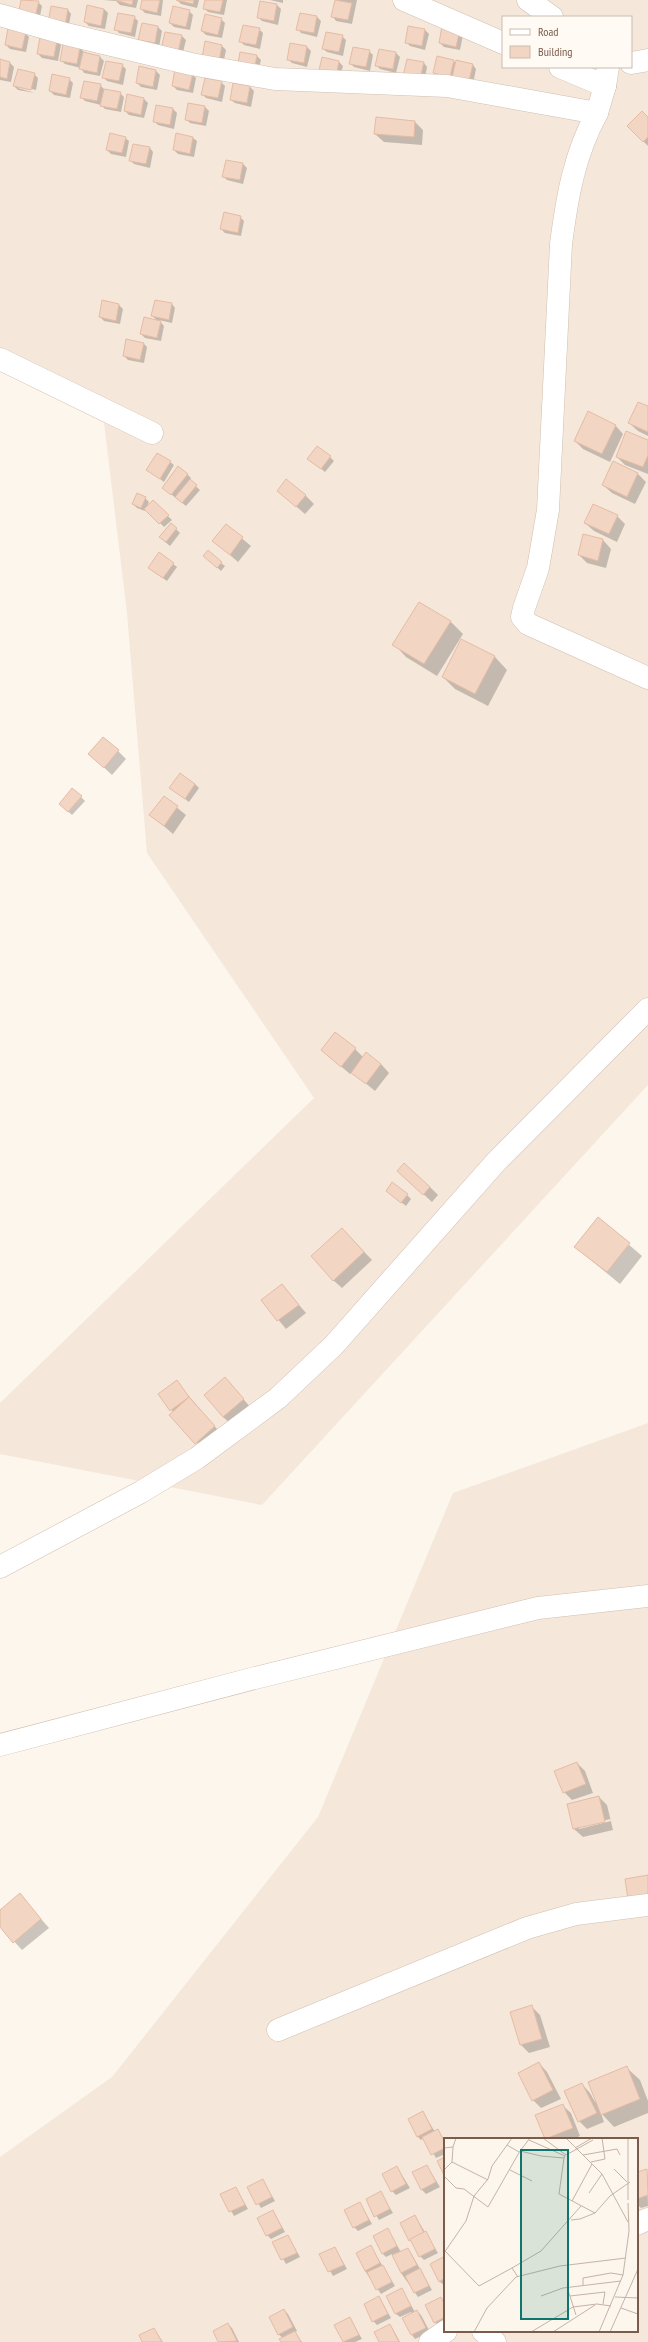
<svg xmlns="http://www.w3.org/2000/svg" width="648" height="2342" viewBox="0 0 648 2342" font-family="'PT Sans Narrow',sans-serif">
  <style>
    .residential { fill: #f5e8da; fill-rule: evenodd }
    .shadow { fill: #0003; fill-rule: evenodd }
    .building { fill: #f3d5c3; stroke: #e6bba3 }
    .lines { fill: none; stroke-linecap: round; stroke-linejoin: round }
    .minor-casing { stroke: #d1beb0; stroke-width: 23 }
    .minor { stroke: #fff; stroke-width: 22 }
    .inset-road { fill: none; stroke: #c5b3a7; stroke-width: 1 }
    .view { fill: #0f766e; fill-opacity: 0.15; stroke: #0f766e; stroke-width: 2 }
    .inset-edge { fill: none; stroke: #7a5c4d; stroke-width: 2 }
  </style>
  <rect width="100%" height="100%" fill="#fdf6ec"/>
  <!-- residential -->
  <g class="residential">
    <path d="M 0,0 L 648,0 L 648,1085 L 262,1505 L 0,1454 L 0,1403 L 314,1098 L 147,853 L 127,613 L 104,423 L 0,371 ZM 503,17 L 631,17 L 631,67 L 503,67 Z"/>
    <path d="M 648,1423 L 648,2342 L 0,2342 L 0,2157 L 112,2077 L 318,1817 L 453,1493 ZM 445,2139 L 637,2139 L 637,2331 L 445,2331 Z"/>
  </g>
  <!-- shadow -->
  <g class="shadow">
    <path d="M 22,0 L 38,2 L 42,6 L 39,21 L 19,14 Z"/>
    <path d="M 103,0 L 138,0 L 136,8 L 120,5 L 116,1 Z"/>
    <path d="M 143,0 L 163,0 L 161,16 L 145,13 L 141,9 Z"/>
    <path d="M 177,0 L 199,0 L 197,8 L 181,4 Z"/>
    <path d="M 206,0 L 227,0 L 224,15 L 208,12 L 204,8 Z"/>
    <path d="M 270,0 L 283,0 L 283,3 Z"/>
    <path d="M 336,0 L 357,0 L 352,24 L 336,21 L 333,17 Z"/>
    <path d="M 261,2 L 277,5 L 281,9 L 278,25 L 262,21 L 258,17 Z"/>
    <path d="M 104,9 L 108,13 L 105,29 L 89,26 L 85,22 Z"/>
    <path d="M 68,10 L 71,14 L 68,29 L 53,26 Z"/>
    <path d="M 189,11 L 193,15 L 190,30 L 174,27 L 170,23 Z"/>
    <path d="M 134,17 L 138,21 L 135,37 L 119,33 L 116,29 Z"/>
    <path d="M 317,17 L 321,21 L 317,37 L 301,33 L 298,29 Z"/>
    <path d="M 221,19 L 225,23 L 222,38 L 206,35 L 202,31 Z"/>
    <path d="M 142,24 L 158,27 L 162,31 L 159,47 L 143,43 L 139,39 Z"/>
    <path d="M 409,27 L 425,30 L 429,34 L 425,50 L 410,46 L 406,42 Z"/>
    <path d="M 259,29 L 263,33 L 260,49 L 244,45 L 240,41 Z"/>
    <path d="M 459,31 L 463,35 L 460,50 L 444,47 L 440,43 Z"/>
    <path d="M 25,33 L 29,37 L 26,52 L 10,49 L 6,45 Z"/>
    <path d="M 166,33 L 182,36 L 186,40 L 182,56 Z"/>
    <path d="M 342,36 L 346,40 L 343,56 L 327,52 L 323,49 Z"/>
    <path d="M 57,41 L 61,45 L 58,61 L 42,58 L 38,54 Z"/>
    <path d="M 206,42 L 222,46 L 226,50 L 223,65 Z"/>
    <path d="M 307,47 L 311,51 L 307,67 L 292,63 L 288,59 Z"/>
    <path d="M 80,48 L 84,52 L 100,57 L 104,61 L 100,76 L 84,73 L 81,68 L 65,64 L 61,60 Z"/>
    <path d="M 369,51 L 373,55 L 370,71 L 354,67 L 350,63 Z"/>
    <path d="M 241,53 L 257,56 L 261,60 L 257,75 Z"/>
    <path d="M 396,53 L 400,57 L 396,73 L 380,69 L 377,66 Z"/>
    <path d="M 0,60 L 10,63 L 14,67 L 11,82 L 0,80 Z"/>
    <path d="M 453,61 L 456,63 L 473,65 L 476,69 L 473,84 L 438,77 L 434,73 Z"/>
    <path d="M 339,62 L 343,66 L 339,81 L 323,78 Z"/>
    <path d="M 424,63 L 427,67 L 424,83 L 408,79 Z"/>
    <path d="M 122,65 L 126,69 L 123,85 L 107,81 L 103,77 Z"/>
    <path d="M 140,68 L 156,71 L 160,75 L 157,90 L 141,87 L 137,83 Z"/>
    <path d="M 34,74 L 38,78 L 36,90 L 18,86 L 18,88 L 35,93 L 18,90 L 14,86 Z"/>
    <path d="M 192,74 L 196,78 L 193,93 L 177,90 L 173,86 Z"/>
    <path d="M 69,79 L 73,83 L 70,98 L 54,95 L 50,91 Z"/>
    <path d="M 221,82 L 225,86 L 222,102 L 206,98 L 202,94 Z"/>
    <path d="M 234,84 L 250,87 L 254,91 L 251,107 L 235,103 L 231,100 Z"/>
    <path d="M 100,85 L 104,89 L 120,93 L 124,97 L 121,112 L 105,109 L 101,105 L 85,101 L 81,97 Z"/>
    <path d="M 144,99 L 148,103 L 144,118 L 129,115 L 125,111 Z"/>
    <path d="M 189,104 L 205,107 L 209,111 L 206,126 L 190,123 L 186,119 Z"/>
    <path d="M 157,106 L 173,109 L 177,113 L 174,129 L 158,125 L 154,121 Z"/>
    <path d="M 648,118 L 648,146 L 628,126 Z"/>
    <path d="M 415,122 L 423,130 L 422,145 L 384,142 L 375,134 Z"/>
    <path d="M 125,138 L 129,141 L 126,157 L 111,154 L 107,150 Z"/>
    <path d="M 193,138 L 197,141 L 194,157 L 178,154 L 174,150 Z"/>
    <path d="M 150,148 L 153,152 L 150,168 L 134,164 L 130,160 Z"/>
    <path d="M 243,164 L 247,168 L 243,184 L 227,180 L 224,177 Z"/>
    <path d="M 240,217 L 244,221 L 241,236 L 225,233 L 221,229 Z"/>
    <path d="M 103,301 L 119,305 L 123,309 L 120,324 L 104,321 L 100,317 Z"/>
    <path d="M 172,304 L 175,308 L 172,323 L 159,320 L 164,326 L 161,341 L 145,338 L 141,334 L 158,321 L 152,316 Z"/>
    <path d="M 143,343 L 147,347 L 144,363 L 128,360 L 124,356 Z"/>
    <path d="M 648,407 L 648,436 L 638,431 L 629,423 Z"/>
    <path d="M 615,425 L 623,434 L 610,462 L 583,449 L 575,441 Z"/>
    <path d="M 648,441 L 648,474 L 625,465 L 617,457 Z"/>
    <path d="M 330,457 L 334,461 L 325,472 L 309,459 Z"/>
    <path d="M 170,462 L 174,465 L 164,482 L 148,470 Z"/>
    <path d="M 614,463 L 638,474 L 646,482 L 635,504 L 612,493 L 603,485 Z"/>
    <path d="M 187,474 L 191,478 L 189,480 L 200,490 L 186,506 L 167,491 Z"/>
    <path d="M 278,491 L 305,495 L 314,504 L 305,514 Z"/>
    <path d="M 145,498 L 149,502 L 146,508 L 153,502 L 172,520 L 164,527 L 146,509 L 145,511 L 137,508 L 133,504 Z"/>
    <path d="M 617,516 L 625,524 L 617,542 L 594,531 L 585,523 Z"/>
    <path d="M 171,524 L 180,533 L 170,546 L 164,541 Z"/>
    <path d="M 226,525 L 251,546 L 238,562 L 214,541 Z"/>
    <path d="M 584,535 L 603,540 L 611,549 L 606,568 L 587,563 L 579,555 Z"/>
    <path d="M 208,559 L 221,563 L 225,566 L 221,571 Z"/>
    <path d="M 173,564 L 177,567 L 167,581 L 153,571 Z"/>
    <path d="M 420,603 L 451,622 L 463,634 L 437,676 L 406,657 L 394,644 Z"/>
    <path d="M 462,640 L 495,657 L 507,670 L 488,706 L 455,689 L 443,677 Z"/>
    <path d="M 118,751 L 126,759 L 112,775 L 98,762 Z"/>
    <path d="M 195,784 L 199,788 L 189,802 L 170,788 Z"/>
    <path d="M 81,797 L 85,801 L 72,815 L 64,808 Z"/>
    <path d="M 164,797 L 186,815 L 173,834 L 151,815 Z"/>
    <path d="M 355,1049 L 363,1057 L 381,1064 L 389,1073 L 375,1091 L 352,1072 L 350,1074 L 322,1050 Z"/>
    <path d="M 407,1179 L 430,1187 L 438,1195 L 432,1202 Z"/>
    <path d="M 391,1194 L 407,1195 L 411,1199 L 406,1206 Z"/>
    <path d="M 598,1218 L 642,1256 L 620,1284 L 575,1247 Z"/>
    <path d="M 350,1237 L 372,1260 L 342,1288 L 333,1280 Z"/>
    <path d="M 282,1285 L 306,1313 L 286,1329 L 262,1300 Z"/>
    <path d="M 176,1381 L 222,1435 L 204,1451 L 159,1394 Z"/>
    <path d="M 233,1387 L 251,1408 L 232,1425 L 223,1417 Z"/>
    <path d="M 577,1763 L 585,1771 L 593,1793 L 572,1800 L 564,1792 Z"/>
    <path d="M 599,1797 L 607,1805 L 613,1830 L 583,1837 L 574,1829 L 568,1804 ZM 610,1819 L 611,1821 L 579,1829 L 579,1827 Z"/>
    <path d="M 20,1895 L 49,1928 L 22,1950 L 0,1926 L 0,1911 Z"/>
    <path d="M 532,2007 L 540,2015 L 550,2047 L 529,2053 L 521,2045 L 511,2012 Z"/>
    <path d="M 539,2063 L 547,2072 L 561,2099 L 541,2108 L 533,2100 Z"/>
    <path d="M 627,2068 L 640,2080 L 648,2101 L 648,2113 L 614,2127 L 601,2113 L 604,2122 L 587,2129 L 579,2121 L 582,2084 L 590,2093 L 595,2102 Z"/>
    <path d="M 562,2105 L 571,2113 L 580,2136 L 573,2139 L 546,2139 Z"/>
    <path d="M 423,2112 L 435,2132 L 438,2131 L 445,2141 L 445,2154 L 436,2158 L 424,2138 L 421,2140 L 417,2136 Z"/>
    <path d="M 427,2166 L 440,2187 L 426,2194 L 422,2190 Z"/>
    <path d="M 397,2167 L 410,2188 L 396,2195 L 392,2191 Z"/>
    <path d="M 647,2170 L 648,2206 L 641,2208 L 637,2204 L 637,2173 Z"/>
    <path d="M 263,2181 L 275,2201 L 261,2208 L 249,2188 Z"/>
    <path d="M 236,2188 L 248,2209 L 234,2216 L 222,2195 Z"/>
    <path d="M 381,2193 L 393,2213 L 379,2220 L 367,2200 Z"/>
    <path d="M 360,2203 L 372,2224 L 358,2231 L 354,2227 Z"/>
    <path d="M 273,2211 L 285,2232 L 271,2239 L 267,2235 Z"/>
    <path d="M 415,2216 L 438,2253 L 424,2260 L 420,2256 Z"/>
    <path d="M 388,2230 L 401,2252 L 407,2249 L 411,2253 L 432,2290 L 418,2297 L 401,2273 L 392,2254 L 386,2257 L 382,2253 Z"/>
    <path d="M 288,2236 L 300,2257 L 286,2264 L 274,2243 Z"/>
    <path d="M 371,2247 L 395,2286 L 381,2294 L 365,2271 Z"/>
    <path d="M 335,2248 L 347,2269 L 333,2276 L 321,2255 Z"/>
    <path d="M 445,2257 L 445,2286 L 439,2281 Z"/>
    <path d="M 402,2290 L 415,2312 L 417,2311 L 421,2315 L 430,2332 L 415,2339 L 412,2335 L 411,2312 L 400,2317 L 396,2314 Z"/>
    <path d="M 379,2297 L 391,2318 L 377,2325 L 373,2321 Z"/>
    <path d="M 441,2298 L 445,2303 L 445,2323 L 439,2326 L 435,2322 Z"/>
    <path d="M 284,2310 L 288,2314 L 297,2331 L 295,2332 L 302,2342 L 282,2342 L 283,2338 L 278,2334 Z"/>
    <path d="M 350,2318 L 362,2339 L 355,2342 L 344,2342 L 336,2325 Z"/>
    <path d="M 228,2324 L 232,2328 L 239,2342 L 219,2342 L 214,2332 Z"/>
    <path d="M 390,2325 L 393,2329 L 400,2342 L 380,2342 Z"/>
    <path d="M 154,2329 L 163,2342 L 143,2342 Z"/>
  </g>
  <!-- building -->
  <g class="building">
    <path d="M 21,0 L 39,1 L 35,18 L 18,15 Z"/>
    <path d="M 115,0 L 133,0 L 132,5 Z"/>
    <path d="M 142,0 L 160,0 L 157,13 L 140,9 Z"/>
    <path d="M 176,0 L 194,0 L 193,4 Z"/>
    <path d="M 205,0 L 223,0 L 220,12 L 203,9 Z"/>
    <path d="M 335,0 L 352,3 L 348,20 L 331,17 Z"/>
    <path d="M 260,1 L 277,4 L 274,21 L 257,18 Z"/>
    <path d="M 87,5 L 104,9 L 101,26 L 84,22 Z"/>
    <path d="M 51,6 L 68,9 L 65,26 L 48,23 Z"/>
    <path d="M 173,6 L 190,10 L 186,27 L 169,23 Z"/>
    <path d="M 118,13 L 135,16 L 131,33 L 114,30 Z"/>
    <path d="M 300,13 L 317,16 L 314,33 L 296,30 Z"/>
    <path d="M 205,14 L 222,18 L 218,35 L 201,31 Z"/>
    <path d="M 142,23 L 158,26 L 155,43 L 138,40 Z"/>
    <path d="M 243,25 L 260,28 L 256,45 L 239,42 Z"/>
    <path d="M 408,26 L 425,29 L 422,46 L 405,43 Z"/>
    <path d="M 442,26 L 460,30 L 456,47 L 439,43 Z"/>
    <path d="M 8,28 L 26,32 L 22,49 L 5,45 Z"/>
    <path d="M 165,32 L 182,35 L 178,52 L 161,49 Z"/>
    <path d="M 326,32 L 343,35 L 339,52 L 322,49 Z"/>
    <path d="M 40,37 L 57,40 L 54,57 L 37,54 Z"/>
    <path d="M 205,41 L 222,45 L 219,62 L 202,58 Z"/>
    <path d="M 290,43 L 307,46 L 304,63 L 287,60 Z"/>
    <path d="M 63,44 L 80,47 L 77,64 L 60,61 Z"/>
    <path d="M 353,47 L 370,50 L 366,67 L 349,64 Z"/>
    <path d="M 379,49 L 396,52 L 393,69 L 375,66 Z"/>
    <path d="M 83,52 L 100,56 L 97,73 L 79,69 Z"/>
    <path d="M 240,52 L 257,55 L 254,72 L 237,69 Z"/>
    <path d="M 437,56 L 454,60 L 450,77 L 433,73 Z"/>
    <path d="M 322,57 L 339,61 L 336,78 L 318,75 Z"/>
    <path d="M 0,59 L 10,62 L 7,79 L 0,77 Z"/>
    <path d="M 407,59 L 424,62 L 420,79 L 403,76 Z"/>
    <path d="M 456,60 L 473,64 L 469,81 L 452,77 Z"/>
    <path d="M 106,61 L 123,64 L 119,81 L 102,78 Z"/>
    <path d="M 139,66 L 156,70 L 153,87 L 136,83 Z"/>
    <path d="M 18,69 L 35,73 L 31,90 L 13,86 Z"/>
    <path d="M 175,69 L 193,73 L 189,90 L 172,86 Z"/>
    <path d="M 52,74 L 70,78 L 66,95 L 49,91 Z"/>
    <path d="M 205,78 L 222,81 L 218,98 L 201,95 Z"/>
    <path d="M 84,81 L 101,84 L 97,101 L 80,98 Z"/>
    <path d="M 233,83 L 250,86 L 247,103 L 230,100 Z"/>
    <path d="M 104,89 L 121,92 L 117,109 L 100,106 Z"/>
    <path d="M 127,94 L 144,98 L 141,115 L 124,111 Z"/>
    <path d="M 188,103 L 205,106 L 202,123 L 185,120 Z"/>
    <path d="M 156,105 L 173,108 L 170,125 L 153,122 Z"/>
    <path d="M 642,111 L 648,117 L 648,137 L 643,142 L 627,126 Z"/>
    <path d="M 376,117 L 415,121 L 414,137 L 374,134 Z"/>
    <path d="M 110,133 L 126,137 L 122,153 L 106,150 Z"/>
    <path d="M 176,133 L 193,137 L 190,154 L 173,150 Z"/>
    <path d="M 133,144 L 150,147 L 146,164 L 129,161 Z"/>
    <path d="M 226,160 L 243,163 L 240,180 L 222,177 Z"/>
    <path d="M 224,212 L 241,216 L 238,233 L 220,229 Z"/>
    <path d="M 102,300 L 119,304 L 116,321 L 99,317 Z"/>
    <path d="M 155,300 L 172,303 L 169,320 L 151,316 Z"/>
    <path d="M 144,317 L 161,321 L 157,338 L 140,334 Z"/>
    <path d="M 126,339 L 144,343 L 140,360 L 123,356 Z"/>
    <path d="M 638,402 L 648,406 L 648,432 L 628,423 Z"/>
    <path d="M 588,411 L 616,425 L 602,454 L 574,441 Z"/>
    <path d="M 626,431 L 648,440 L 648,455 L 643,467 L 616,457 Z"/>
    <path d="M 317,446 L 331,456 L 321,469 L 307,459 Z"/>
    <path d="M 157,453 L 171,461 L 160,479 L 146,470 Z"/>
    <path d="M 613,461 L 638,473 L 627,497 L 602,485 Z"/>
    <path d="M 178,466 L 188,474 L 171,495 L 162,488 Z"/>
    <path d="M 190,479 L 197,485 L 182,503 L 175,497 Z"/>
    <path d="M 286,479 L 306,495 L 296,507 L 277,491 Z"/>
    <path d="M 137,493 L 146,497 L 141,508 L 132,504 Z"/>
    <path d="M 153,500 L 169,515 L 159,524 L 144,509 Z"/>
    <path d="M 593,504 L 618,515 L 609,534 L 584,523 Z"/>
    <path d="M 171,523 L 177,528 L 166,542 L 159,537 Z"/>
    <path d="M 226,524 L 243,537 L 230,555 L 212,541 Z"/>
    <path d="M 583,534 L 603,539 L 598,561 L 578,555 Z"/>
    <path d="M 208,550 L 222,562 L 217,568 L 203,556 Z"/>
    <path d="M 159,552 L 174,563 L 163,578 L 148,568 Z"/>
    <path d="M 419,602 L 451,621 L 424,664 L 392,645 Z"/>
    <path d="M 461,639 L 495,656 L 475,694 L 442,677 Z"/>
    <path d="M 103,737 L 119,750 L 104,768 L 88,754 Z"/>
    <path d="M 180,773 L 195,784 L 185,799 L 169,788 Z"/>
    <path d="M 72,788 L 82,796 L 68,812 L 59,804 Z"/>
    <path d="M 164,796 L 178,806 L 164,826 L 149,815 Z"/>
    <path d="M 335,1032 L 356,1048 L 341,1067 L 321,1050 Z"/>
    <path d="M 366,1052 L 381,1064 L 366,1084 L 351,1073 Z"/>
    <path d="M 404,1163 L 430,1187 L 423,1195 L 397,1171 Z"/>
    <path d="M 392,1182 L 408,1194 L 401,1203 L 386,1191 Z"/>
    <path d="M 598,1217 L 630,1243 L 607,1272 L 574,1247 Z"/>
    <path d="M 342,1228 L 364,1252 L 333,1281 L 311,1256 Z"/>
    <path d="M 282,1284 L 299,1305 L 277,1321 L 261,1300 Z"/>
    <path d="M 225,1377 L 244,1399 L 223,1417 L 204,1395 Z"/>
    <path d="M 177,1380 L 189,1397 L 170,1411 L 158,1394 Z"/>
    <path d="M 189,1397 L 215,1426 L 195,1444 L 169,1415 Z"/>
    <path d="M 577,1762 L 586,1784 L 563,1793 L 554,1771 Z"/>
    <path d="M 599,1796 L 605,1822 L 573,1829 L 567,1804 Z"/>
    <path d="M 648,1875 L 648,1902 L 629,1906 L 625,1879 Z"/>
    <path d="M 20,1893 L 41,1919 L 13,1943 L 0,1927 L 0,1910 Z"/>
    <path d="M 532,2005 L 542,2039 L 520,2045 L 510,2012 Z"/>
    <path d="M 539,2062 L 553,2090 L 532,2101 L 518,2073 Z"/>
    <path d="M 627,2066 L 640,2099 L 601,2115 L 588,2082 Z"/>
    <path d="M 582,2083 L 597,2113 L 578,2122 L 564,2091 Z"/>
    <path d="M 563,2104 L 573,2128 L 545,2139 L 535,2115 Z"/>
    <path d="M 423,2111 L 432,2129 L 417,2137 L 408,2119 Z"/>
    <path d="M 438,2129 L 445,2143 L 445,2148 L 431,2155 L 422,2137 Z"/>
    <path d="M 445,2157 L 445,2177 L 437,2161 Z"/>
    <path d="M 427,2165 L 436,2182 L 421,2190 L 412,2172 Z"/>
    <path d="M 397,2166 L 406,2184 L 391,2192 L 382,2174 Z"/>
    <path d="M 647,2169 L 648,2195 L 637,2199 L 637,2172 Z"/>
    <path d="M 263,2179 L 272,2197 L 256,2205 L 247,2187 Z"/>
    <path d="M 236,2187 L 245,2205 L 229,2212 L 220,2194 Z"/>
    <path d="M 381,2191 L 390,2209 L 374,2217 L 366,2199 Z"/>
    <path d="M 360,2202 L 369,2220 L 353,2228 L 344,2210 Z"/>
    <path d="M 273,2210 L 282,2228 L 266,2236 L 257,2218 Z"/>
    <path d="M 415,2215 L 424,2233 L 409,2241 L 400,2223 Z"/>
    <path d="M 388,2228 L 397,2246 L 382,2254 L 373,2236 Z"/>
    <path d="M 426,2231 L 435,2249 L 419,2257 L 410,2239 Z"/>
    <path d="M 288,2235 L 297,2253 L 281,2260 L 272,2242 Z"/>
    <path d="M 371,2245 L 380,2263 L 365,2271 L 356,2253 Z"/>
    <path d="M 335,2247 L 344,2265 L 328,2272 L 319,2254 Z"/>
    <path d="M 408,2248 L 417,2265 L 401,2273 L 392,2255 Z"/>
    <path d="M 445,2256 L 445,2278 L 439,2282 L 430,2264 Z"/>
    <path d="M 383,2265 L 392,2282 L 376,2290 L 367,2272 Z"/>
    <path d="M 420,2268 L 429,2286 L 414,2293 L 405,2276 Z"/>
    <path d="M 402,2288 L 411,2306 L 395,2314 L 386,2296 Z"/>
    <path d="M 379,2296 L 388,2314 L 372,2322 L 364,2304 Z"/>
    <path d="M 441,2297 L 445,2305 L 445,2317 L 434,2323 L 425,2305 Z"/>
    <path d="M 284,2309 L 293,2327 L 278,2335 L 269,2317 Z"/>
    <path d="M 417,2310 L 426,2328 L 411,2335 L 402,2318 Z"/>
    <path d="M 350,2317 L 359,2335 L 343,2342 L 334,2325 Z"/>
    <path d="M 228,2323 L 237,2341 L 218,2342 L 213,2331 Z"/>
    <path d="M 390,2324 L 399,2342 L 379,2342 L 374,2332 Z"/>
    <path d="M 154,2328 L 162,2342 L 142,2342 L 139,2335 Z"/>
    <path d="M 295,2331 L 301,2342 L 281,2342 L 279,2339 Z"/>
  </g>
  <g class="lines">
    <!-- minor casing -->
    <g class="minor-casing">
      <g id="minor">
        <path d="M 404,0 L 503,43"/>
        <path d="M 528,0 L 552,17"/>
        <path d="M 0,15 L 66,34 L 191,64 L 275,79 L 447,86 L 597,113 L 605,86"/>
        <path d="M 631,63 L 648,60"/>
        <path d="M 560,67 L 605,86 L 608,67"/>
        <path d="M 597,113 C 574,155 567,198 561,244 L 548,510 L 538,568 L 524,608 L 522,617 L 528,624 L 648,678"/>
        <path d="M 0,359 L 152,433"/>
        <path d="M 0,1567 L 141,1492 L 197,1458 L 278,1398 L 334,1345 L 495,1163 L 648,1009"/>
        <path d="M 0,1745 L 255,1678 L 538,1608 L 648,1596"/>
        <path d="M 278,2030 L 527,1928 L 576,1914 L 648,1905"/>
        <path d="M 637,2224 L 648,2219"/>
        <path d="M 483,2331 L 495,2342"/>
        <path d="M 430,2342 L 446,2331"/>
      </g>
    </g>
    <!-- minor -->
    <use href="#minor" class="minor"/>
  </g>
  <!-- overview -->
  <g transform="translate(444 2138)">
    <rect width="194" height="194" fill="#fdf6ec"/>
    <path class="inset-road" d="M 99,0 L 122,17 L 149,2M 122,0 L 158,36 L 184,84M 85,2 L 121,18M 63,7 L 75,14M 0,10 L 9,9 L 12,0M 131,10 L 148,0M 76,13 L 97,18 L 120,20 L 121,18M 139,17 L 173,11 L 176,17M 120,20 L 115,56 L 151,75M 8,24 L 44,42M 147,24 L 161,21 L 158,0M 170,31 L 183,44M 0,32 L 8,24 L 9,9M 66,32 L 88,43M 0,38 L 12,50 L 20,51 L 44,69 L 76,13 L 86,0M 145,55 L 158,36M 184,62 L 184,0M 128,63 L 148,26M 127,82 L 136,81 L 151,75 L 166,58 L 186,44M 1,113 L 35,148 L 68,130M 0,115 L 22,83 L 30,58 L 44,41 L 48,28 L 68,0M 74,139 L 68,130 L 97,113 L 137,68M 139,147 L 139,140 L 167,135 L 179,137M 123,149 L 132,177M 97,158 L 119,150 L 177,143M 126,158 L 161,154 L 159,166M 171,159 L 194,160M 177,170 L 194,176M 30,194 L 43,170 L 72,139 L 116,128 L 182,120M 87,194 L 129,169 L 153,166 L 167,168M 109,194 L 151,167M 155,194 L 179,137 L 185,93 L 184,65M 166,194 L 194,131"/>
    <path class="view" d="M 77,12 L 124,12 L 124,181 L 77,181 Z"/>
    <rect width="194" height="194" class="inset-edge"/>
  </g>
  <!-- legend -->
  <rect x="502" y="16" width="130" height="52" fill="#fffaf3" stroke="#cabbb1"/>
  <rect x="510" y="29" width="20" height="6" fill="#ffffff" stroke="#cabbb1"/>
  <text x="538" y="36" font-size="12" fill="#7a5c4d">Road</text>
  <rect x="510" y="46" width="20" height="12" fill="#f3d5c3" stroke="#cabbb1"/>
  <text x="538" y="56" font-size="12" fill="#7a5c4d">Building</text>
</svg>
